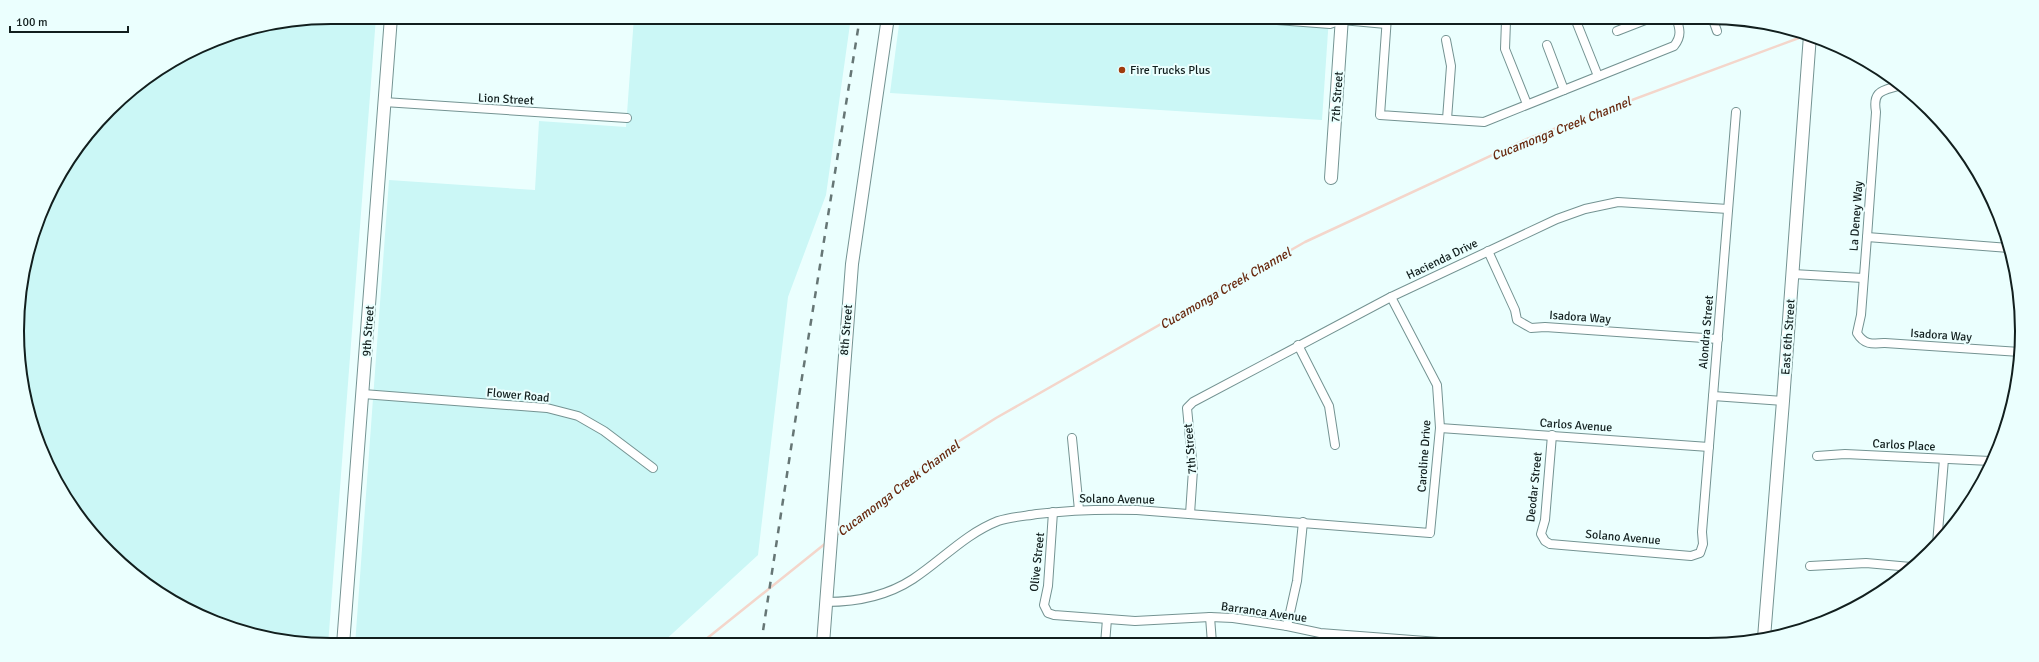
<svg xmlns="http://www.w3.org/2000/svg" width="2039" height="662" viewBox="0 0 2039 662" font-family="Signika,sans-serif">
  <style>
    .built { fill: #cbf7f6 }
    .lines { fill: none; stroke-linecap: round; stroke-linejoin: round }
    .stream { stroke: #f4d6cb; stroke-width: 2.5 }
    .street-casing { stroke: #749392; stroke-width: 10 }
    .secondary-casing { stroke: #749392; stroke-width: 14 }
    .street { stroke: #fff; stroke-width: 8 }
    .secondary { stroke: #fff; stroke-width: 12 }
    .rail { stroke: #667675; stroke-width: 2.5; stroke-dasharray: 7 7; stroke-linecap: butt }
    .poi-dot { fill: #a03b0c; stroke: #ebfffe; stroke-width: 1.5 }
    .labels { text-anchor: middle; stroke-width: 4; stroke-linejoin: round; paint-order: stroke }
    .poi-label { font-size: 12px; fill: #121f1e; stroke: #ebfffe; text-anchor: start }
    .street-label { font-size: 12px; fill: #121f1e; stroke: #ebfffe }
    .water-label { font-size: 13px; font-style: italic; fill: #692a10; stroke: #ebfffe }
    .rim { fill: none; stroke: #121f1e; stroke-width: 2 }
  </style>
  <rect width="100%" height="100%" fill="#ebfffe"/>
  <!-- built -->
  <g class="built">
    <path d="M 331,17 L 376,17 L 328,645 L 270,639 L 211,621 L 156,592 L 109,553 L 70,506 L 28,412 L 18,352 L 20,290 L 49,192 L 82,140 L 124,95 L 211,41 L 270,23 Z"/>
    <path d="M 634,17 L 851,17 L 826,195 L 788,297 L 758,555 L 661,644 L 355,645 L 389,180 L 535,190 L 539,121 L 626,127 Z"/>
    <path d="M 900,17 L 1329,17 L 1322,120 L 890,93 Z"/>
  </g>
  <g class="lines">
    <!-- stream -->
    <g class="stream">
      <path d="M 835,536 L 945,450 L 996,418 L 1305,242 L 1527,139 L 1807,35"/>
      <path d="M 700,644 L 826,543"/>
    </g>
    <!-- street casing -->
    <g class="street-casing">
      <g id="street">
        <path d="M 1236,17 L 1330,24 L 1342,20 L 1386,24"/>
        <path d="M 1387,17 L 1380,115 L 1484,122 L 1674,46 C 1682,36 1680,29 1676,17"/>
        <path d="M 1712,17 L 1717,31"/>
        <path d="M 1506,21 L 1505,49 L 1527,104"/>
        <path d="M 1576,21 L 1598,76"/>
        <path d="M 1617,31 L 1653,17"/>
        <path d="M 1446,40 L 1451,66 L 1447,119"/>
        <path d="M 1547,45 L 1564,90"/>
        <path d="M 1901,85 C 1884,91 1872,89 1876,112 L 1867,237 L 1861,315 L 1857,333 C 1864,345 1872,344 1885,343 L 2020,352"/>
        <path d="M 384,102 L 627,118"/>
        <path d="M 1867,237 L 2009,248"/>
        <path d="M 1488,251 L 1515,310 L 1517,320 L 1531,328 L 1545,327 L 1718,339"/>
        <path d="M 1793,274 L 1863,278"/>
        <path d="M 1298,345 L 1329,406 L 1335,445"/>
        <path d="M 363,394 L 547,408 L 578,416 L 604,431 L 653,468"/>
        <path d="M 1713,396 L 1783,401"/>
        <path d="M 1440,428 L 1709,447"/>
        <path d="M 1552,435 L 1545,520 L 1541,534 L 1545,541 L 1550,544 L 1691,556 L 1700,553 L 1703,544 L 1702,532 L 1736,112"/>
        <path d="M 1072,438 L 1079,510"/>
        <path d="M 1817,456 L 1845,454 L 1990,461"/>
        <path d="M 1053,512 L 1048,586 L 1044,605 L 1048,613 L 1054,615 L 1135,621 L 1210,617 L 1233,618 L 1287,626 L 1320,633 L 1452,643"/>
        <path d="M 1190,514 L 1193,470 L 1187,408 L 1193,402 L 1391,297 L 1557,219 L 1585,209 L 1618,202 L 1728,209"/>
        <path d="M 1937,544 L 1944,459"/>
        <path d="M 1810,566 L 1866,563 L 1911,567"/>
        <path d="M 826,602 C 857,602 887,596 913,579 C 942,560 965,534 998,521 C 1010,517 1025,516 1037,514 C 1071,510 1103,509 1137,510 L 1430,533 L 1440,428 L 1437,385 L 1391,297"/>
        <path d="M 1210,617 L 1212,643"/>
        <path d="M 1287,626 L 1297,581 L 1303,522"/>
        <path d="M 1105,644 L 1107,619"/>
      </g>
    </g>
    <!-- secondary casing -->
    <g class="secondary-casing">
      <g id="secondary">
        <path d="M 1331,178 L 1342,17"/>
        <path d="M 1764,638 L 1783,401 L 1810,35"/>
        <path d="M 823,644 L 852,264 L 888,17"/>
        <path d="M 343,645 L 391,17"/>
      </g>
    </g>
    <!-- street -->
    <use href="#street" class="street"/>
    <!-- secondary -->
    <use href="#secondary" class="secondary"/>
    <!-- rail -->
    <path class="rail" d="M 761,644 L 799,396 L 860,17"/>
  </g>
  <!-- markers -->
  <circle class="poi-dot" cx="1122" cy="70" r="4"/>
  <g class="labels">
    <!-- poi labels -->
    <g class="poi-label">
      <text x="1130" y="74">Fire Trucks Plus</text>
    </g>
    <!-- street labels -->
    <g class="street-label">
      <text transform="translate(1337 97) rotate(-86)" y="4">7th Street</text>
      <text transform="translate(506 99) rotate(3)" y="4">Lion Street</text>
      <text transform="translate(1856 216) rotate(-86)" y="4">La Deney Way</text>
      <text transform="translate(1442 259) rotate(-26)" y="4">Hacienda Drive</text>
      <text transform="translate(1580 317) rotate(4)" y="4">Isadora Way</text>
      <text transform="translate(846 330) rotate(-85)" y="4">8th Street</text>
      <text transform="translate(368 331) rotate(-86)" y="4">9th Street</text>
      <text transform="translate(1706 332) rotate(-85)" y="4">Alondra Street</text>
      <text transform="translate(1941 335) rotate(4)" y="4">Isadora Way</text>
      <text transform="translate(1788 337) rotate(-86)" y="4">East 6th Street</text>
      <text transform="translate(518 395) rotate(5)" y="4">Flower Road</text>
      <text transform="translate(1576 425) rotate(4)" y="4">Carlos Avenue</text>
      <text transform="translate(1904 445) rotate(3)" y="4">Carlos Place</text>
      <text transform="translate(1190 449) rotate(-95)" y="4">7th Street</text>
      <text transform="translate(1424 456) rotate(-86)" y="4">Caroline Drive</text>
      <text transform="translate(1534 487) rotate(-84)" y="4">Deodar Street</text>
      <text transform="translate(1117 499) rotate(1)" y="4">Solano Avenue</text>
      <text transform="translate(1623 537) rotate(5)" y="4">Solano Avenue</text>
      <text transform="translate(1037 562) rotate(-84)" y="4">Olive Street</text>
      <text transform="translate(1264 612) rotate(8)" y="4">Barranca Avenue</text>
    </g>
    <!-- water labels -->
    <g class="water-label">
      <text transform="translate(1561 128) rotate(-22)" y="5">Cucamonga Creek Channel</text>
      <text transform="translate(1225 288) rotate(-30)" y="5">Cucamonga Creek Channel</text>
      <text transform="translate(898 488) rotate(-37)" y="5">Cucamonga Creek Channel</text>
    </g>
  </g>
  <!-- crop -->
  <path d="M0 0H2039V662H0ZM331 24H1708A307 307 0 0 1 2015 331V331A307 307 0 0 1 1708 638H331A307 307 0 0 1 24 331V331A307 307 0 0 1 331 24Z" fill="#ebfffe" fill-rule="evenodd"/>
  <path class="rim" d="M331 24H1708A307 307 0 0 1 2015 331V331A307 307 0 0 1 1708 638H331A307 307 0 0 1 24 331V331A307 307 0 0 1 331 24Z"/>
  <!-- scale -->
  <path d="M10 26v6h118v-6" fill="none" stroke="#121f1e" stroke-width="2"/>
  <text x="16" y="26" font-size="12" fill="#121f1e" stroke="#ebfffe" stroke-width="3" paint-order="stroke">100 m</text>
</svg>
